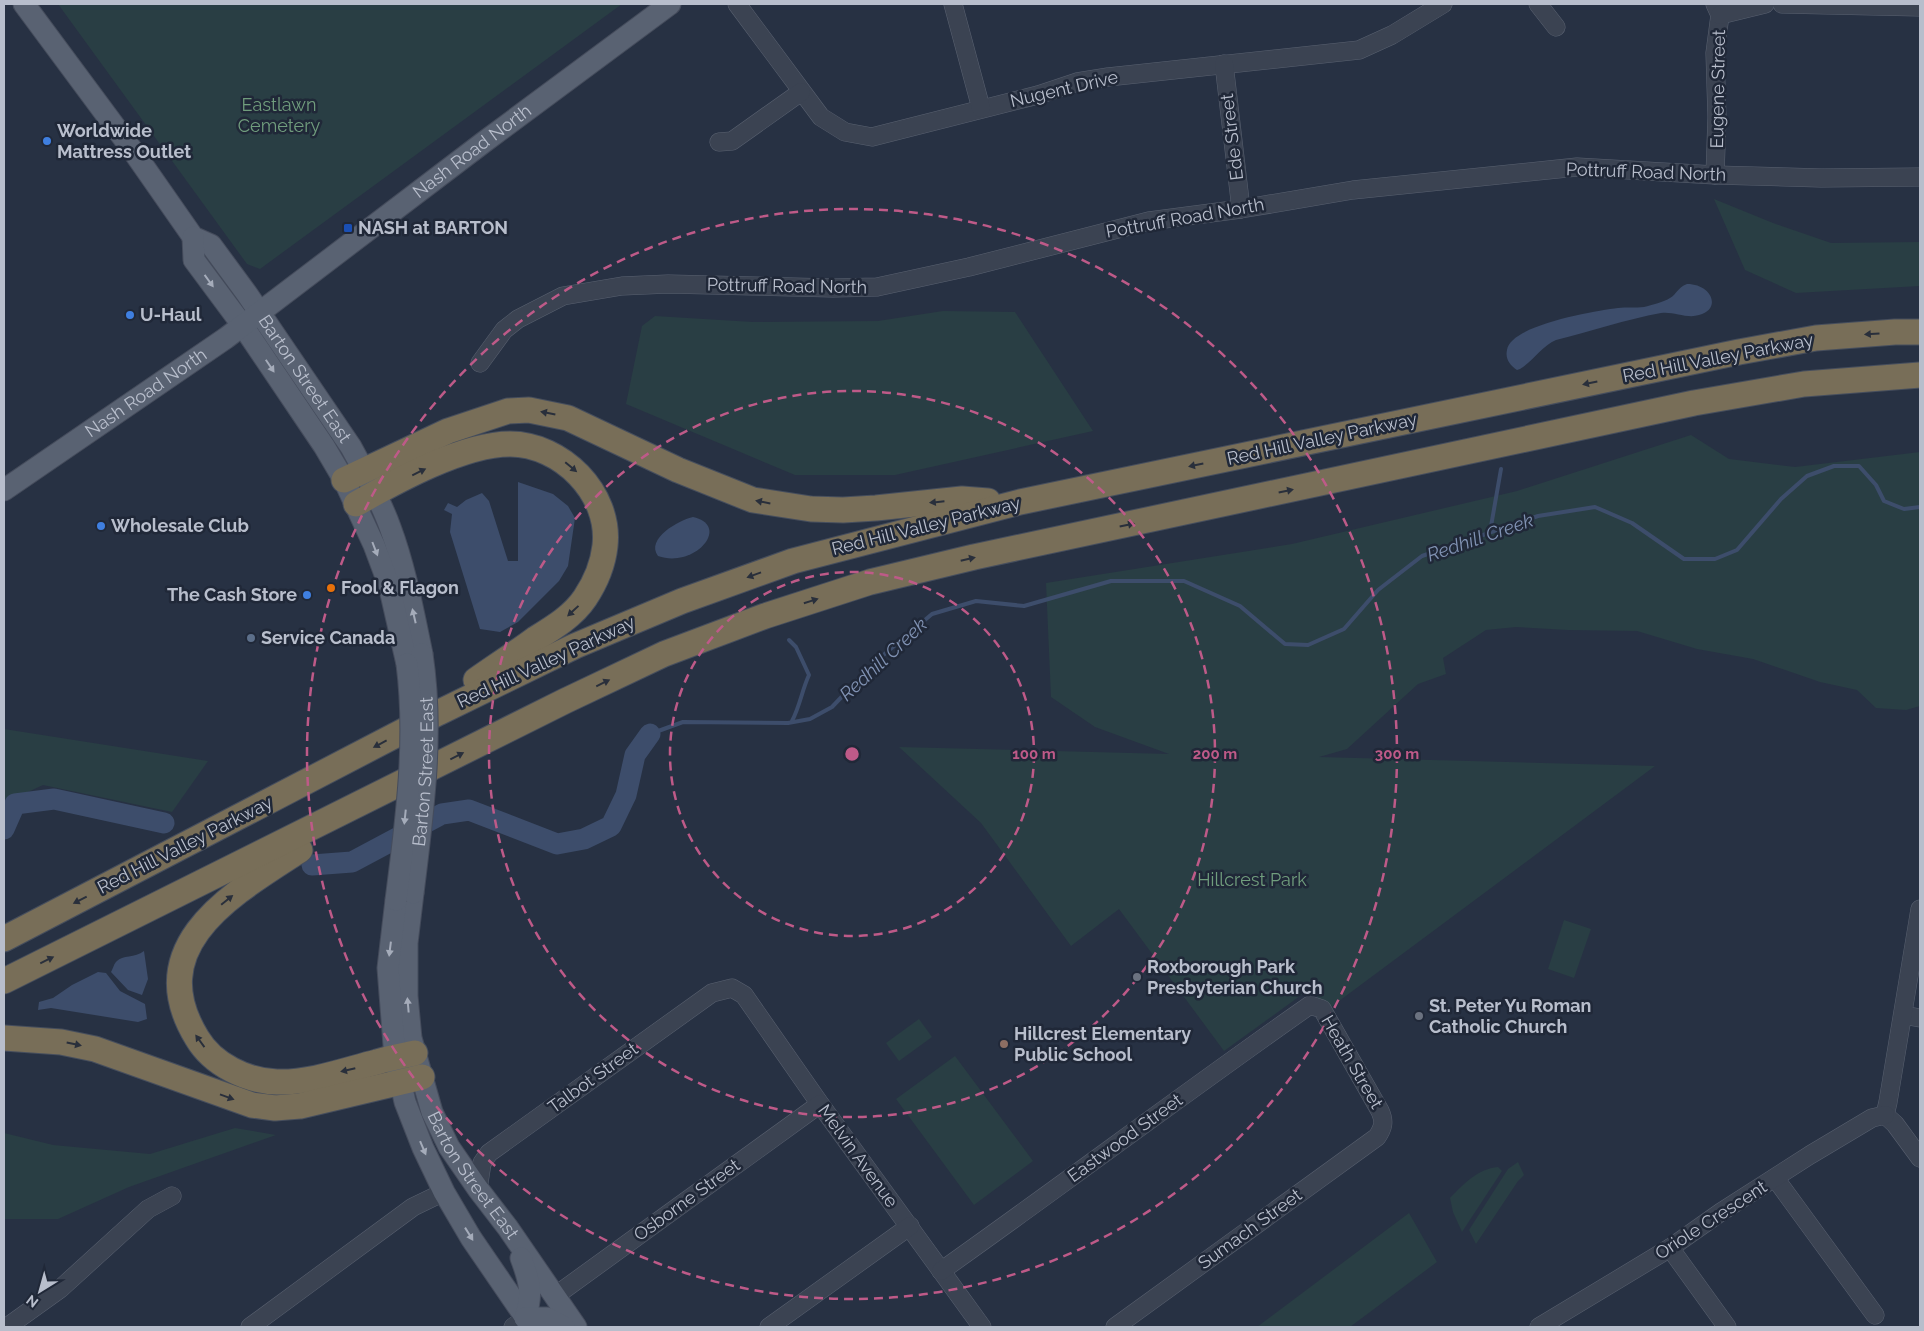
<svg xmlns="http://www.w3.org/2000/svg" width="1924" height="1331" viewBox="0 0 1924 1331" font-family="Raleway,sans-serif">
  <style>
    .green { fill: #293e44 }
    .water { fill: #3d4d6b }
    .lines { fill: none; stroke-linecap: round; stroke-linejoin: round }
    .stream { stroke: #3d4d6b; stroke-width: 4 }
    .river { stroke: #3d4d6b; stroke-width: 21 }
    .minor-casing { stroke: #596170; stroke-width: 19 }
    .major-casing { stroke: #454c5c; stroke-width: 23 }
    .highway-casing { stroke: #464e5d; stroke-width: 27 }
    .minor { stroke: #3b4352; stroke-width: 18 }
    .major { stroke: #596272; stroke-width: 21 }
    .highway { stroke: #786e58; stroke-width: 25 }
    .major-bridge-casing { stroke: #454c5c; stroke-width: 23; stroke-linecap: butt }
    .major-bridge { stroke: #596272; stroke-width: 21 }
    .oneway { fill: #a5acba }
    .oneway2 { fill: #292f3b }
    .ring { fill: none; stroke: #be5a88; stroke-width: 2.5; stroke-dasharray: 9 6 }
    .shop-dot { fill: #3f7fe0; stroke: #202838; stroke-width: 2 }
    .transit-dot { fill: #1a4fb4; stroke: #202838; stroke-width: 2 }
    .food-dot { fill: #e8710a; stroke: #202838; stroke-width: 2 }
    .service-dot { fill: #5c6f8a; stroke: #202838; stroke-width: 2 }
    .worship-dot { fill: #6b7280; stroke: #202838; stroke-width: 2 }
    .education-dot { fill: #8d6e63; stroke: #202838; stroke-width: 2 }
    .labels { text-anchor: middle; stroke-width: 5; stroke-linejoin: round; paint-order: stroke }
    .street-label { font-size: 18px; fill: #b8becc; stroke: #202838 }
    .park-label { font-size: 18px; fill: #709d7d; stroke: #202838 }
    .poi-label { font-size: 18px; font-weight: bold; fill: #b8becc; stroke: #202838; text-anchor: start }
    .water-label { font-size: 19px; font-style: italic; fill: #8092b3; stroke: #202838 }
    .centre { fill: #be5a88; stroke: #202838; stroke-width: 2.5 }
    .ring-label { font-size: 15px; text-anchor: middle; font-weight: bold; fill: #be5a88; stroke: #202838; stroke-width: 5; stroke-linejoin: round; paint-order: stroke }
  </style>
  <rect width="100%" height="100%" fill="#273143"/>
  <!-- green -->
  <g class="green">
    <path d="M 58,4 L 622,4 L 260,269 L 247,264 Z"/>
    <path d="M 1714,199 L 1773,223 L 1831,243 L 1920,242 L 1920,286 L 1796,293 L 1745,270 Z"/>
    <path d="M 943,311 L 1015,312 L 1093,431 L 895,475 L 795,475 L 626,404 L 642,326 L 655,316 L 753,322 L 878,321 Z"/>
    <path d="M 1691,435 L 1729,459 L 1795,467 L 1920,452 L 1920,706 L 1906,710 L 1876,708 L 1857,690 L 1820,682 L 1753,659 L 1697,649 L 1637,631 L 1568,630 L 1516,627 L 1486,630 L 1443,658 L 1446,674 L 1418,684 L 1347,749 L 1319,757 L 1655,766 L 1327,1010 L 1311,988 L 1224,1051 L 1119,909 L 1071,946 L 981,823 L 899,747 L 1169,754 L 1095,727 L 1051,697 L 1046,583 L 1292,544 L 1517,491 Z"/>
    <path d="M 4,729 L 208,761 L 172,812 L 43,785 L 4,803 Z"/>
    <path d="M 1564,920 L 1591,929 L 1574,978 L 1548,969 Z"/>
    <path d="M 919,1019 L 932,1037 L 899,1061 L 886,1043 Z"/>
    <path d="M 955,1056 L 1033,1161 L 974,1205 L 896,1099 Z"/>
    <path d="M 235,1128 L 276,1135 L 129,1187 L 58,1219 L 4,1219 L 4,1133 L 53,1145 L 150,1154 Z"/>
    <path d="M 1518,1162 L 1524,1175 L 1518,1181 L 1476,1244 L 1469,1230 L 1508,1169 Z"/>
    <path d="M 1498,1167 L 1502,1171 L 1462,1232 L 1453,1212 L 1450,1198 C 1464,1184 1477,1169 1498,1167 Z"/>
    <path d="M 1409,1213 L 1437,1262 L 1350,1327 L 1257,1327 Z"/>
  </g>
  <!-- water -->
  <g class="water">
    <path d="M 1687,284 C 1712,284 1722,309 1699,315 C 1687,319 1673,311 1661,313 C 1627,319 1589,332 1556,340 C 1542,346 1533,361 1520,369 L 1517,370 C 1510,365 1505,359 1507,350 C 1510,325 1595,311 1618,308 C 1626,307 1636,308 1644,307 C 1652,305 1664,302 1670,298 C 1677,294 1677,288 1687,284 Z"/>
    <path d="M 518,482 L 553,494 L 568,506 L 575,518 L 568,566 L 559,581 L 518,622 L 500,632 L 480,629 L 450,532 L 452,514 L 444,510 L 448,503 L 457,507 L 466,500 L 482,493 L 489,501 L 508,561 L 518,561 Z"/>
    <path d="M 693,517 C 732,526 694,569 658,556 C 645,539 679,520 693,517 Z"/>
    <path d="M 144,951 L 148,979 L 142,995 L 128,990 L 111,972 C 113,969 114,963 117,961 C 122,955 135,958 144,951 Z"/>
    <path d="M 98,972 L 106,973 L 120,991 L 145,1004 L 147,1019 L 138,1022 L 51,1008 L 38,1010 L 39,1002 L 53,998 L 72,985 Z"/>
  </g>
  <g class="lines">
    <!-- stream -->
    <g class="stream">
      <path d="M 1490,532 L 1501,469"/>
      <path d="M 789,640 L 796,647 L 809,675 C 802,690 800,706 792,721"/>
      <path d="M 650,734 L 683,722 L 788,723 L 810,719 L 832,707 L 874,663 L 932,614 L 976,601 L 1024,606 L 1111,581 L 1184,581 L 1240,606 L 1285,644 L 1308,645 L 1344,629 L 1378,590 L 1422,556 L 1538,516 L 1595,507 L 1632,523 L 1684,559 L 1715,559 L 1737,550 L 1781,499 L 1807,476 L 1834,466 L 1859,466 L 1876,485 L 1884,501 L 1904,509 L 1920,507"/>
    </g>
    <!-- river -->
    <g class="river">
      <path d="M 4,829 L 15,804 L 54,799 L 164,823"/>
      <path d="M 312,865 L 352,862 L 442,814 L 469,810 L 557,844 L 584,839 L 611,826 L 626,795 L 635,755 L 650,734"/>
    </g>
    <!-- minor casing -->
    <g class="minor-casing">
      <g id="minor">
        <path d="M 737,4 L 821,117 L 845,132 L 872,137 L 1038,95 L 1077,82 L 1108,77 L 1359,50 L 1392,35 L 1443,4"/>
        <path d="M 953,4 L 981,108"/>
        <path d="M 1538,4 L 1556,27"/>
        <path d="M 1715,4 L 1720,15 L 1715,53 L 1717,117 L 1715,175"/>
        <path d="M 1782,4 L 1920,7"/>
        <path d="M 1720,15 L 1765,4"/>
        <path d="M 1224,64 L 1241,209"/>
        <path d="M 719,142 L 732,141 L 801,92"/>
        <path d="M 480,363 L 504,330 L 518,319 L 563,296 L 622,286 L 668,284 L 833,288 L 877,287 L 969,267 L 1149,221 L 1241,209 L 1353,190 L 1577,167 L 1715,175 L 1821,178 L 1920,177"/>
        <path d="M 1903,1015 L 1920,1018"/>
        <path d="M 1885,1115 L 1888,1102 L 1920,909"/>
        <path d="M 1885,1115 L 1895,1124 L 1920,1158"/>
        <path d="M 1775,1178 L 1875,1315"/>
        <path d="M 478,1189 L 482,1163 L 489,1153 L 712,993 L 732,988 L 744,995 L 820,1104 L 982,1327"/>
        <path d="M 1670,1248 L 1727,1327"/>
        <path d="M 941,1271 C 1065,1183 1186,1092 1310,1005 L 1322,1009 L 1380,1111 C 1385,1122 1383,1128 1377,1137 L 1115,1327"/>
        <path d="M 555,1296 L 820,1104"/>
        <path d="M 7,1327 L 60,1289 L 148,1209 L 172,1196"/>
        <path d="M 250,1327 L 413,1207 L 444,1192"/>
        <path d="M 513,1327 L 525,1318"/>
        <path d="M 769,1327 L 910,1226"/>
        <path d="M 1539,1327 L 1670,1248 L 1721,1212 L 1810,1155 L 1872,1118 L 1885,1115"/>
      </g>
    </g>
    <!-- major casing -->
    <g class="major-casing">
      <g id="major">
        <path id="s1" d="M 24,4 L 133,151 L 193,237 L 211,245 L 247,294 L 351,447 C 365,473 380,499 390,527 C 405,567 413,611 422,654"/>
        <path d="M 193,237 L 194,260 L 243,326 L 324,446 L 344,480 L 374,545 L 389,585 L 407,664"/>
        <path id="s2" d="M 4,490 L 226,338 L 484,142 L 670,4"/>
        <path id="s3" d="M 413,893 L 407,943 L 407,996 L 411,1038 L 432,1112 L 449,1147 L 478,1189 L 508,1228 L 576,1327"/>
        <path d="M 396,900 L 388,968 L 395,1058 L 405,1102 L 423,1148 L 444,1192 L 471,1238 L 532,1327"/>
        <path d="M 521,1258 C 530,1282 533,1294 525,1318"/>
        <path d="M 525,1318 L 547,1318 L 564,1327"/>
      </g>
    </g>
    <!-- highway casing -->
    <g class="highway-casing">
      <g id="highway">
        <path d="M 344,480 L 448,431 L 508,411 L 529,410 L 568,418 L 678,470 L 753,500 L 811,509 L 843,510 L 876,508 L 962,499 L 988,501"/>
        <path d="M 356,504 C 396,481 463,444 510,444 C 561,444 611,493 605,546 C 603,564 595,583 585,598 C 573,616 553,628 535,639 C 516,653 496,666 476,680"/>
        <path d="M 300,850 C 234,893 140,945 197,1038 C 213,1065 247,1081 277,1082 C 311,1083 345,1070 377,1062 C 390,1058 402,1056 415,1053"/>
        <path d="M 4,939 L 438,713 L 575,646 L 682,601 L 793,561 L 1020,502 L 1739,352 L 1816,338 L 1895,332 L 1920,332"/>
        <path d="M 4,981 L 565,701 L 664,654 L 765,616 L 870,582 L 974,557 L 1694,403 L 1804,384 L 1920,375"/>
        <path d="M 4,1038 L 61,1042 L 95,1049 L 252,1105 L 275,1108 L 300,1106 L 422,1077"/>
      </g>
    </g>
    <!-- minor -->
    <use href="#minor" class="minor"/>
    <!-- major -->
    <use href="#major" class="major"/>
    <!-- highway -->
    <use href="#highway" class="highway"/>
    <!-- major-bridge casing -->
    <g class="major-bridge-casing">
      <g id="major-bridge">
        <path id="s4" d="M 413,893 C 423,813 434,733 422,654"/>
        <path d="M 396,900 C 406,822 417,742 407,664"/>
      </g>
    </g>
    <!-- major-bridge -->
    <use href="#major-bridge" class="major-bridge"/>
  </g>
  <!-- one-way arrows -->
  <defs><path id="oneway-solid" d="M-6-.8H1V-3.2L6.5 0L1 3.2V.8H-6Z" transform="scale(1.25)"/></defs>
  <g class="oneway">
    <use href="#oneway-solid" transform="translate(209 281) rotate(54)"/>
    <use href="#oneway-solid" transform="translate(270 366) rotate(56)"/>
    <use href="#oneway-solid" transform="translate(375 549) rotate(69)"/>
    <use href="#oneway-solid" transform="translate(414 616) rotate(-103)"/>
    <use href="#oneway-solid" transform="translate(405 817) rotate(96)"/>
    <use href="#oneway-solid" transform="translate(390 949) rotate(97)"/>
    <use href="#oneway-solid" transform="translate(408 1005) rotate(-95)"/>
    <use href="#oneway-solid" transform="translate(423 1148) rotate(67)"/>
    <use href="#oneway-solid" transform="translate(469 1234) rotate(58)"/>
  </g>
  <g class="oneway2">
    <use href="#oneway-solid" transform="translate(1872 334) rotate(176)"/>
    <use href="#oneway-solid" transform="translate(1590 383) rotate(168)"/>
    <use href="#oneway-solid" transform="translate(548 413) rotate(-169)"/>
    <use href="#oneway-solid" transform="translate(1196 465) rotate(168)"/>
    <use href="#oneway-solid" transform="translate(571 467) rotate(40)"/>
    <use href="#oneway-solid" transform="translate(419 472) rotate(-26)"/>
    <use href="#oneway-solid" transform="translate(1286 491) rotate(-12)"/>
    <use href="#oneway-solid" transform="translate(763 502) rotate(-169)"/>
    <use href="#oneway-solid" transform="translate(937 502) rotate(174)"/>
    <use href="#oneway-solid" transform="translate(1127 525) rotate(-12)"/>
    <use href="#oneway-solid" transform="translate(968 559) rotate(-13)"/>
    <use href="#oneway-solid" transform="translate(754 575) rotate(160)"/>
    <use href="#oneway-solid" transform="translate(811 601) rotate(-18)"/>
    <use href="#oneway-solid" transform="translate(573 611) rotate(137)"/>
    <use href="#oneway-solid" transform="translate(603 683) rotate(-26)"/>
    <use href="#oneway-solid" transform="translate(380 744) rotate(152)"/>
    <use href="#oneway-solid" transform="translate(457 756) rotate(-27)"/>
    <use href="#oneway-solid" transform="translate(80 900) rotate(153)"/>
    <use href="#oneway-solid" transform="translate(227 900) rotate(-39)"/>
    <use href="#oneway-solid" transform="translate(47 960) rotate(-26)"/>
    <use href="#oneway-solid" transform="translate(200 1041) rotate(-126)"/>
    <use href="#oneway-solid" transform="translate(74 1044) rotate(12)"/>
    <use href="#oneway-solid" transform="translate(348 1070) rotate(167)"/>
    <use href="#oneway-solid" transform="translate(227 1097) rotate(20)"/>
  </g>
  <!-- distance rings -->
  <g class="ring">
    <circle cx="852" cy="754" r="182"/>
    <circle cx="852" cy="754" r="363"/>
    <circle cx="852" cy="754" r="545"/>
  </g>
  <!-- markers -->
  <g class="shop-dot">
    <circle cx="47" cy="141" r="5"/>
    <circle cx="130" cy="315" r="5"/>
    <circle cx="101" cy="526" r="5"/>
    <circle cx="307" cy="595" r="5"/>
  </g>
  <rect class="transit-dot" x="343" y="223" width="10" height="10" rx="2.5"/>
  <circle class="food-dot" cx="331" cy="588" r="5"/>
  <circle class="service-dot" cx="251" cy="638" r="5"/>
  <g class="worship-dot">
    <circle cx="1137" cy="977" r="5"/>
    <circle cx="1419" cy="1016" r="5"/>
  </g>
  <circle class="education-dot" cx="1004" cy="1044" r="5"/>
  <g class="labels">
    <!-- street labels -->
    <g class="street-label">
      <text transform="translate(1064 89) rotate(-13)" y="6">Nugent Drive</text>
      <text transform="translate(1718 89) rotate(-89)" y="6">Eugene Street</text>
      <text transform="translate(1232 137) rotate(-97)" y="6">Ede Street</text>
      <text dy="6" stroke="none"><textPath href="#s2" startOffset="578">Nash Road North</textPath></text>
      <text transform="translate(1646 172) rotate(2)" y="6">Pottruff Road North</text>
      <text transform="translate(1185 218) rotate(-10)" y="6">Pottruff Road North</text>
      <text transform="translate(787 286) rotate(1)" y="6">Pottruff Road North</text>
      <text transform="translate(1718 358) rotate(-11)" y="6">Red Hill Valley Parkway</text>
      <text dy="6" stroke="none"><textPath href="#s1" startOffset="471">Barton Street East</textPath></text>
      <text dy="6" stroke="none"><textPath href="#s2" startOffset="172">Nash Road North</textPath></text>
      <text transform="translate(1322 439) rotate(-12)" y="6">Red Hill Valley Parkway</text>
      <text transform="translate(926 526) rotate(-14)" y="6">Red Hill Valley Parkway</text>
      <text transform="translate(546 662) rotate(-25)" y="6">Red Hill Valley Parkway</text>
      <text dy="6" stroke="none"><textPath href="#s4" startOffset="122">Barton Street East</textPath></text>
      <text transform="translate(185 845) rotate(-27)" y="6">Red Hill Valley Parkway</text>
      <text transform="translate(1352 1062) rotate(60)" y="6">Heath Street</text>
      <text transform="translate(593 1078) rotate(-36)" y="6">Talbot Street</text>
      <text transform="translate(1125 1138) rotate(-36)" y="6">Eastwood Street</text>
      <text transform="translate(858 1156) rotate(54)" y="6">Melvin Avenue</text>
      <text dy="6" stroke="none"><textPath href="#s3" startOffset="298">Barton Street East</textPath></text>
      <text transform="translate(687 1200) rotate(-36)" y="6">Osborne Street</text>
      <text transform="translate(1711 1220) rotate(-33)" y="6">Oriole Crescent</text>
      <text transform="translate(1250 1229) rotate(-36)" y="6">Sumach Street</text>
    </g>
    <!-- park labels -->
    <g class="park-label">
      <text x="279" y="111">Eastlawn<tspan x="279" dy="21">Cemetery</tspan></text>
      <text x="1252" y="886">Hillcrest Park</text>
    </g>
    <!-- poi labels -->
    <g class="poi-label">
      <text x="57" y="137">Worldwide<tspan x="57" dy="21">Mattress Outlet</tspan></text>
      <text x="358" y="234">NASH at BARTON</text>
      <text x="140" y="321">U-Haul</text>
      <text x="111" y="532">Wholesale Club</text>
      <text x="341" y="594">Fool &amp; Flagon</text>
      <text x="297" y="601" text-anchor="end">The Cash Store</text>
      <text x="261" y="644">Service Canada</text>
      <text x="1147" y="973">Roxborough Park<tspan x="1147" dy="21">Presbyterian Church</tspan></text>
      <text x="1429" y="1012">St. Peter Yu Roman<tspan x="1429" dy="21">Catholic Church</tspan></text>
      <text x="1014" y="1040">Hillcrest Elementary<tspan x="1014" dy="21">Public School</tspan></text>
    </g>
    <!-- water labels -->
    <g class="water-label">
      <text transform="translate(1480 537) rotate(-19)" y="7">Redhill Creek</text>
      <text transform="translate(883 659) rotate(-43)" y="7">Redhill Creek</text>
    </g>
  </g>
  <circle cx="852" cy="754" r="8" class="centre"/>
  <g class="ring-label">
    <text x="1034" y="759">100 m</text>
    <text x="1215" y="759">200 m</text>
    <text x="1397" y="759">300 m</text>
  </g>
  <!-- border -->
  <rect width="1924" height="1331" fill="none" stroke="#b8becc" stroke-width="10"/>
  <!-- north arrow -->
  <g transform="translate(40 1291) rotate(217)" stroke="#202838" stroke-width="4" paint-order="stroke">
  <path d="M0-4L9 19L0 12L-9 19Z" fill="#b8becc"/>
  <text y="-8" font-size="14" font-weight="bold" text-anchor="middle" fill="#b8becc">N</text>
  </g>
</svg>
